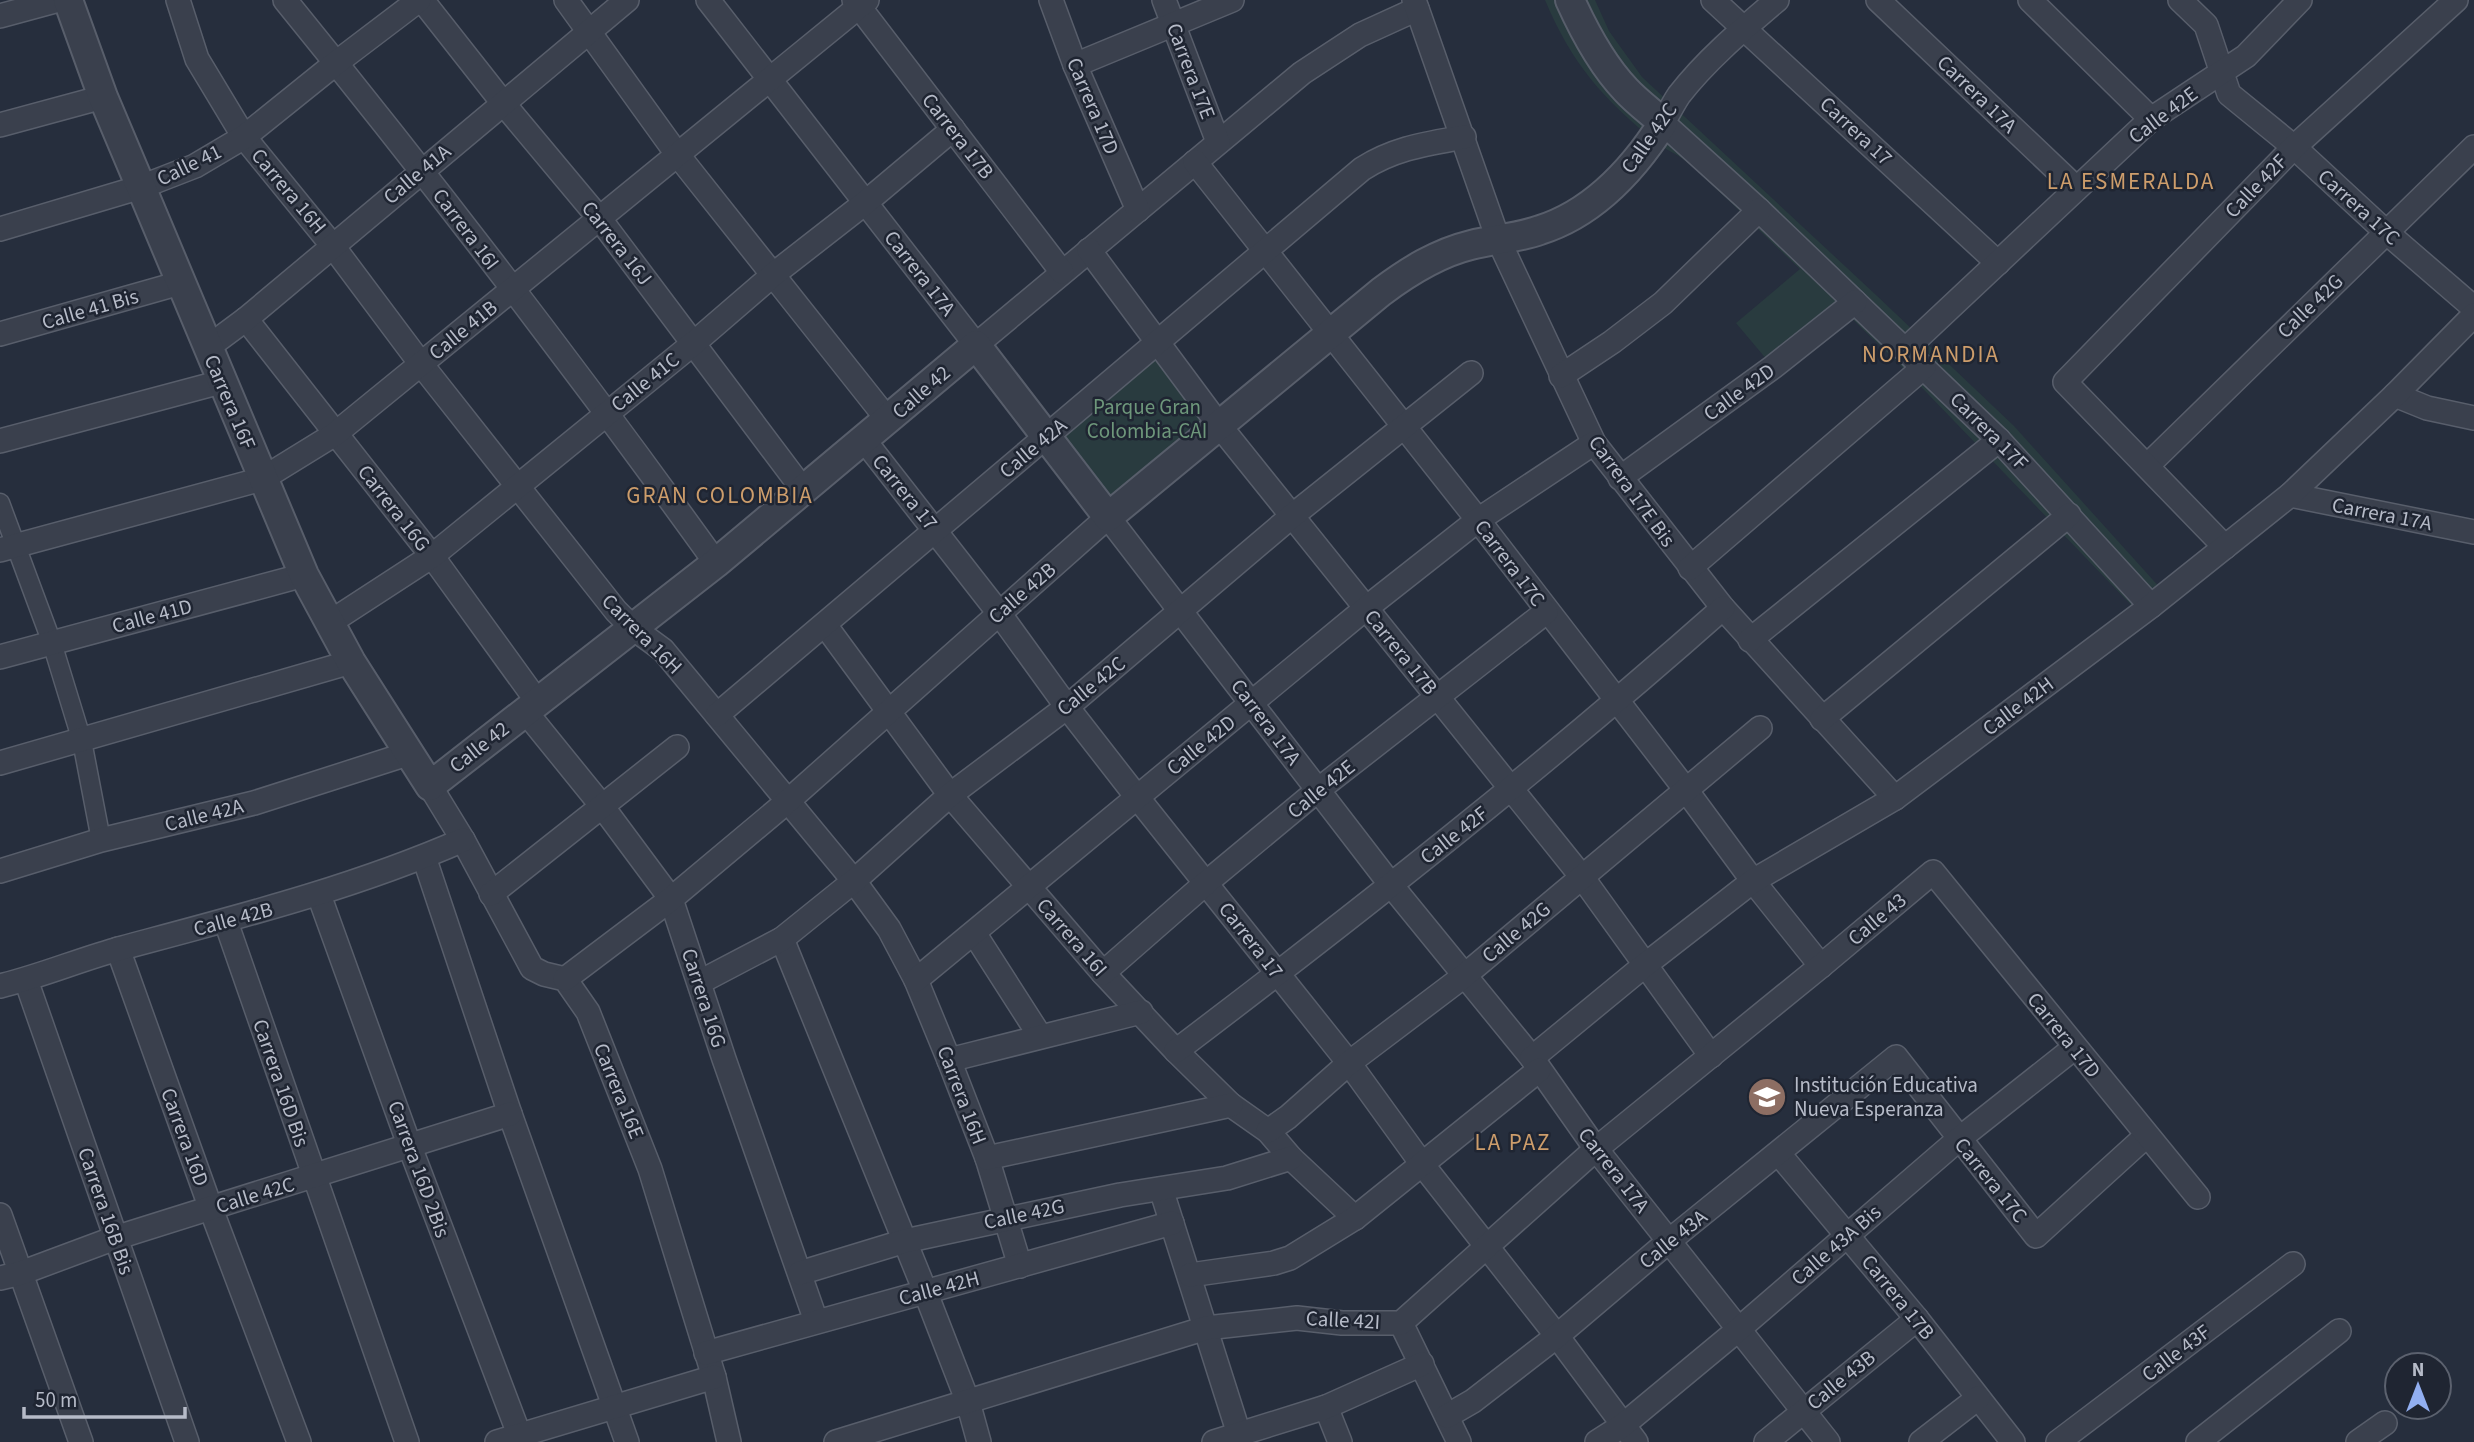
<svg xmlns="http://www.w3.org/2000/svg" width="2474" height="1442" viewBox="0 0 2474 1442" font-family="'Source Sans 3',sans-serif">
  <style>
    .green { fill: #293b3f }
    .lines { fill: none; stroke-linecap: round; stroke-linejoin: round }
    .pedestrian-casing { stroke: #585e6b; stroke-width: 21 }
    .minor-casing { stroke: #585e6b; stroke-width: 26 }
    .tertiary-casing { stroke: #585e6b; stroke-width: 32 }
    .pedestrian { stroke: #3a404d; stroke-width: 18 }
    .minor { stroke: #3a404d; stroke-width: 23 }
    .tertiary { stroke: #3a404d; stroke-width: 28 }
    .labels { text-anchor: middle; stroke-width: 5; stroke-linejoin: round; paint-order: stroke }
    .street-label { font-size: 21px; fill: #b6bbc8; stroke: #1f2532 }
    .park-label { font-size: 21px; fill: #6e977b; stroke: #1f2532 }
    .poi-label { font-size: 21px; fill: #b6bbc8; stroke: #1f2532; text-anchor: start }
    .neighbourhood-label { font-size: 23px; letter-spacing: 2px; fill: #cd9d6b; stroke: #1f2532 }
  </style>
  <rect width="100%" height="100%" fill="#262e3d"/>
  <!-- green -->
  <g class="green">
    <path d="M 1545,0 L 1595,0 L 1609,31 L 1642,77 L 1876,295 L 2014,426 L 2162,590 L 2136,610 L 1902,367 L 1844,311 L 1773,367 L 1736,323 L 1800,269 C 1762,234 1726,196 1687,162 C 1678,154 1665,150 1656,142 C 1602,98 1572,64 1545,0 Z"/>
    <path d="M 1158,343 L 1219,425 L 1108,517 L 1046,437 Z"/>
  </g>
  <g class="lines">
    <!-- pedestrian casing -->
    <g class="pedestrian-casing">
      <path id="pedestrian" d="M 0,503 L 52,643 L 82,741 L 101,840"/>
    </g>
    <!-- minor casing -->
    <g class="minor-casing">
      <g id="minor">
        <path d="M 178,0 L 197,59 L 244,137 L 332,245 L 421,364 L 616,611 L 633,628 L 663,650 L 854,881 L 889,929 L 916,980 L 949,1060 L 987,1158 L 1020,1266"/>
        <path d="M 285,0 C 434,183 578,371 716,563"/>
        <path d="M 422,0 L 503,103 L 599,218 L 804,491"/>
        <path d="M 566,0 L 677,154 L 888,420"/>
        <path d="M 708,0 L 976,345 L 1302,73 L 1360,35 L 1417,9"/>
        <path d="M 854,0 L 1062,272"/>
        <path d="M 1051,0 L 1075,65 L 1138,210"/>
        <path d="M 1164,0 L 1218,142"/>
        <path d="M 1414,0 L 1498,239 L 1594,443 L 1723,608 L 1895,798"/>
        <path d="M 1713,0 L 1998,263"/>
        <path d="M 1777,0 C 1743,29 1706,60 1679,95 C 1673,104 1668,114 1663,123 L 1759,210 L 1999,440 L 2151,606"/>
        <path d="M 1878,0 L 2076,188"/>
        <path d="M 2030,0 L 2151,119"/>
        <path d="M 2180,0 L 2206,25 L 2229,94 L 2294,147 L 2386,232 L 2474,308"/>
        <path d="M 0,16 L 59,0"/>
        <path d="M 1075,65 L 1232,0"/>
        <path d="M 0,125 L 103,97"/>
        <path d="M 1195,162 L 1478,520 L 1686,790 L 1753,881 L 1821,966"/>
        <path d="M 0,229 L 141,187 L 195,166 L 244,137 L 336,63 L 419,0"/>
        <path d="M 1089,250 L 1219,425 L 1582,877 L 1711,1056"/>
        <path d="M 246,319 L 432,556 L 537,701"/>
        <path d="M 0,334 L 180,283"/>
        <path d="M 207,348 L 246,319 L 627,0"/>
        <path d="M 1906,349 L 2151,119 L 2246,56 L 2300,0"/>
        <path d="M 1561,376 L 1612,342 L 1663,303 L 1759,210"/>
        <path d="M 2395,395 L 2427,408 L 2474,418"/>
        <path d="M 864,440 L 999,613 L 1067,707 L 1137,797 L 1349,1063 L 1422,1164 L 1557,1336 L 1636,1442"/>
        <path d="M 0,441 L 221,382"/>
        <path d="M 2147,466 L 2474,147"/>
        <path d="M 1620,478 L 1773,367 L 1855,302"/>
        <path d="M 2290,495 L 2474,532"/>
        <path d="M 2225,547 L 2065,382 L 2294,147 L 2456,0"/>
        <path d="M 0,550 L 262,479 L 335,434 L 867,0"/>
        <path d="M 1690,568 L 1924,367"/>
        <path d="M 329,623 L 432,556 L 694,343 L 774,274 L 865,203 L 953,129"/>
        <path d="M 825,625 L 950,795 L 1103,973 L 1176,1051 L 1231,1105 L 1268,1131 L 1291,1158 L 1355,1218"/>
        <path d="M 1750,640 L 1999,440"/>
        <path d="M 0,657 L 304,575"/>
        <path d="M 525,711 L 602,806 L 671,899 L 724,1059 L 816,1321"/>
        <path d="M 717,715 L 1362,169 C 1395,148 1426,144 1464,137"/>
        <path d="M 1822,719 L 2069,515"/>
        <path d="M 0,763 L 351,662"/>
        <path d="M 430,786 L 463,840 L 532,968 L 544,974 L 565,979 L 588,1012 L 650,1169 L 714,1377 L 729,1442"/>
        <path d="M 424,857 L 510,1114 L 627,1442"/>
        <path d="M 0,871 L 101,840 L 254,803 L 407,754"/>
        <path d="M 491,894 L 677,747"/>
        <path d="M 319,895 L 410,1147 L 522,1442"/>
        <path d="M 226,922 L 407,1442"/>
        <path d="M 974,933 L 1040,1036"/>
        <path d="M 782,939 L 925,1291 L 968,1402 L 979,1442"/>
        <path d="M 118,949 L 211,1209 L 299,1442"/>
        <path d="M 1103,973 L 1206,883 L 1318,790 L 1546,612"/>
        <path d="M 565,979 L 671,899 L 788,801 L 1108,517 L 1391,885 L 1532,1058 L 1596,1149 L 1828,1442"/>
        <path d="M 26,980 L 187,1442"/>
        <path d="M 916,980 L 1365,609 L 1478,520 L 1594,443"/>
        <path d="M 700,982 L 782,939 L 854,881 L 950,795 L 1067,707 L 1292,516 L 1471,373"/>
        <path d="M 0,986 C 42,976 81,959 122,948 C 238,917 353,888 463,840"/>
        <path d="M 1176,1051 C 1363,909 1547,764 1723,608"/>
        <path d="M 1532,1058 L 1645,965 L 1753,881 L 1895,798 L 2151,606 L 2290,495 L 2395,395 L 2474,315"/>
        <path d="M 949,1060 L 1141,1012"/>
        <path d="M 1268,1131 L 1288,1117 L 1349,1063 L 1464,976 L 1760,728"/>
        <path d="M 1779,1154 L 1917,1319 L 2013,1442"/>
        <path d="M 987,1158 L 1231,1105"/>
        <path d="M 1161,1189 L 1239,1434"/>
        <path d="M 0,1215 L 81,1442"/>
        <path d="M 800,1273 L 905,1241 L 1120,1195 L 1227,1178 L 1291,1158"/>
        <path d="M 1190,1275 L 1274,1263 L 1290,1258 L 1355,1218 L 1539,1070"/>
        <path d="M 0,1278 L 21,1273 L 115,1238 L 510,1114"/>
        <path d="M 1401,1323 L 1459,1442"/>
        <path d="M 706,1353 L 1172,1223"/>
        <path d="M 1326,1407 L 1340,1442"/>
        <path d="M 1447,1416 L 1473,1401 L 1557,1336 L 1669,1241 L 1896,1057 L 2036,1236 L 2146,1136"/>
        <path d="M 497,1442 L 714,1377"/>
        <path d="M 836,1442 L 1206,1328 L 1297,1318 L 1342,1323 L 1401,1323 L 1596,1149 L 1821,966 L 1933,872 L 2198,1197"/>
        <path d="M 1214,1442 L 1326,1407 L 1422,1364"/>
        <path d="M 1597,1442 L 1622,1426 L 1739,1329 L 1959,1139 L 2074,1048"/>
        <path d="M 1766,1442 L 1917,1319"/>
        <path d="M 1921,1442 L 1978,1398"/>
        <path d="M 2058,1442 L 2293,1264"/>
        <path d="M 2198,1442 L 2339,1331"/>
        <path d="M 2358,1442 L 2385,1423"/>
      </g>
    </g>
    <!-- tertiary casing -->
    <g class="tertiary-casing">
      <path id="tertiary" d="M 68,0 L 103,97 L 141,187 L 304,575 L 351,662 L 430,786 L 716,563 L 976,345 L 1108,517 L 1381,292 C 1409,271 1438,253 1471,245 C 1494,239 1518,238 1540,230 C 1594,213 1633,170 1663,123 C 1651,112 1637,102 1626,90 C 1602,65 1584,31 1570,0"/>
    </g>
    <!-- pedestrian -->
    <use href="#pedestrian" class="pedestrian"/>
    <!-- minor -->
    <use href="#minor" class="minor"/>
    <!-- tertiary -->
    <use href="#tertiary" class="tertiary"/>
  </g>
  <!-- icons -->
  <defs>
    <g id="university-disc" transform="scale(2.0125)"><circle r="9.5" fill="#8d6e63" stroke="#1f2532"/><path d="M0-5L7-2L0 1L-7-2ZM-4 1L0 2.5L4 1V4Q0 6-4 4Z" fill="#fff"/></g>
  </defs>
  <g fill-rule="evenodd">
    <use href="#university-disc" x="1767" y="1097"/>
  </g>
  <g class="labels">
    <!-- street labels -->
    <g class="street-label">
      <text transform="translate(1191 71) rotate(69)" y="7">Carrera 17E</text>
      <text transform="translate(1977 94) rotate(44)" y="7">Carrera 17A</text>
      <text transform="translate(1093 106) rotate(67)" y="7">Carrera 17D</text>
      <text transform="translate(2163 115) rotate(-37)" y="7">Calle 42E</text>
      <text transform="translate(1856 131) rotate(43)" y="7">Carrera 17</text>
      <text transform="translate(958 136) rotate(52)" y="7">Carrera 17B</text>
      <text transform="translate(1649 138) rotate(-55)" y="7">Calle 42C</text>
      <text transform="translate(189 165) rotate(-26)" y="7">Calle 41</text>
      <text transform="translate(417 174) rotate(-40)" y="7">Calle 41A</text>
      <text transform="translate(2256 186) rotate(-46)" y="7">Calle 42F</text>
      <text transform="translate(289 191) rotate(50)" y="7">Carrera 16H</text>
      <text transform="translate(2359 207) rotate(42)" y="7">Carrera 17C</text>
      <text transform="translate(466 229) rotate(53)" y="7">Carrera 16I</text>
      <text transform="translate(617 243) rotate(52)" y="7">Carrera 16J</text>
      <text transform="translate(920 273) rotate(52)" y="7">Carrera 17A</text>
      <text transform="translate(2310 306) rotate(-44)" y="7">Calle 42G</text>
      <text transform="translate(90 309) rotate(-16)" y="7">Calle 41 Bis</text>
      <text transform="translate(463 330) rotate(-39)" y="7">Calle 41B</text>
      <text transform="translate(645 382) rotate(-39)" y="7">Calle 41C</text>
      <text transform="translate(921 392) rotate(-41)" y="7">Calle 42</text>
      <text transform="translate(1739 392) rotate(-36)" y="7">Calle 42D</text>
      <text transform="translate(230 402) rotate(67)" y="7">Carrera 16F</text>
      <text transform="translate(1989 431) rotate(45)" y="7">Carrera 17F</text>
      <text transform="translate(1033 448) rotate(-40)" y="7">Calle 42A</text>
      <text transform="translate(1632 491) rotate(54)" y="7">Carrera 17E Bis</text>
      <text transform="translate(905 492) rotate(51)" y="7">Carrera 17</text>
      <text transform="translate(394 508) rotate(52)" y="7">Carrera 16G</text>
      <text transform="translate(2382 514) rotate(11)" y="7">Carrera 17A</text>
      <text transform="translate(1510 563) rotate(53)" y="7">Carrera 17C</text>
      <text transform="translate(1022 593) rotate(-41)" y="7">Calle 42B</text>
      <text transform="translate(152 616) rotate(-15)" y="7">Calle 41D</text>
      <text transform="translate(642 634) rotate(45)" y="7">Carrera 16H</text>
      <text transform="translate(1401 652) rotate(51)" y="7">Carrera 17B</text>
      <text transform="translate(1091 686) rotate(-39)" y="7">Calle 42C</text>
      <text transform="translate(2018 706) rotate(-37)" y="7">Calle 42H</text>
      <text transform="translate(1266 722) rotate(53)" y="7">Carrera 17A</text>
      <text transform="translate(1201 745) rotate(-39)" y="7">Calle 42D</text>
      <text transform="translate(479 747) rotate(-38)" y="7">Calle 42</text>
      <text transform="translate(1321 789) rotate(-39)" y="7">Calle 42E</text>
      <text transform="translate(204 815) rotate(-14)" y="7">Calle 42A</text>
      <text transform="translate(1454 835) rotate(-38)" y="7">Calle 42F</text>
      <text transform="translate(233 919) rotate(-15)" y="7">Calle 42B</text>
      <text transform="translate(1877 919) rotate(-40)" y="7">Calle 43</text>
      <text transform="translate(1516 932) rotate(-40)" y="7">Calle 42G</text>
      <text transform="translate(1072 937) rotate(49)" y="7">Carrera 16I</text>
      <text transform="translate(1251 940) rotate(52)" y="7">Carrera 17</text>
      <text transform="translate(704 998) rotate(72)" y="7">Carrera 16G</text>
      <text transform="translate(2064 1035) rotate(51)" y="7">Carrera 17D</text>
      <text transform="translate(281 1083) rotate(71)" y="7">Carrera 16D Bis</text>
      <text transform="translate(619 1091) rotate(68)" y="7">Carrera 16E</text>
      <text transform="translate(962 1095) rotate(69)" y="7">Carrera 16H</text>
      <text transform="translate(185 1137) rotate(70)" y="7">Carrera 16D</text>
      <text transform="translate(419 1169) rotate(70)" y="7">Carrera 16D 2Bis</text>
      <text transform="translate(1614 1170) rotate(52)" y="7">Carrera 17A</text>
      <text transform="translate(1991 1180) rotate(51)" y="7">Carrera 17C</text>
      <text transform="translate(255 1195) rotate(-17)" y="7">Calle 42C</text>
      <text transform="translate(106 1211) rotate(71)" y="7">Carrera 16B Bis</text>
      <text transform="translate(1024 1214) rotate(-12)" y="7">Calle 42G</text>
      <text transform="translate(1673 1239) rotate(-39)" y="7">Calle 43A</text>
      <text transform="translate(1836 1245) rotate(-41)" y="7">Calle 43A Bis</text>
      <text transform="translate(939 1288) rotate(-15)" y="7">Calle 42H</text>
      <text transform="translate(1898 1297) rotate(51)" y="7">Carrera 17B</text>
      <text transform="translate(1343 1320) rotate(3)" y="7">Calle 42I</text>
      <text transform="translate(2176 1353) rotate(-37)" y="7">Calle 43F</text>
      <text transform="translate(1841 1380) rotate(-39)" y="7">Calle 43B</text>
    </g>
    <!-- park labels -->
    <g class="park-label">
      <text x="1147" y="414">Parque Gran<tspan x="1147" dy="24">Colombia-CAI</tspan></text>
    </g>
    <!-- poi labels -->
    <g class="poi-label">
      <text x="1794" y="1092">Institución Educativa<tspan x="1794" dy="24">Nueva Esperanza</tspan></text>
    </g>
    <!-- neighbourhood labels -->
    <g class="neighbourhood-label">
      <text x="2131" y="189">LA ESMERALDA</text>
      <text x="1931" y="362">NORMANDIA</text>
      <text x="720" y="503">GRAN COLOMBIA</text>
      <text x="1513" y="1150">LA PAZ</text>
    </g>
  </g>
  <!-- north arrow -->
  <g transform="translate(2418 1386)"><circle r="33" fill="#1f2532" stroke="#5b616e" stroke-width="2"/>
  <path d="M0-5L12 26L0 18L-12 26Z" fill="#92aff1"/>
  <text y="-10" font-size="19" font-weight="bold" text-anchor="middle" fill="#b6bbc8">N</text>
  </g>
  <!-- scale -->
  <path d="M24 1407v10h161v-10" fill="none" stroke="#b6bbc8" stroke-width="3.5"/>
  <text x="35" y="1407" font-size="21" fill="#b6bbc8" stroke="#1f2532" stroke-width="5" paint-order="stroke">50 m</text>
</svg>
